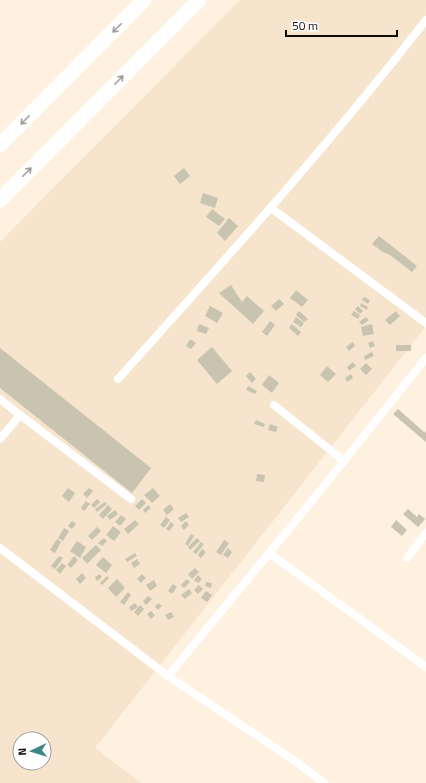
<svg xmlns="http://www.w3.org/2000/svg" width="426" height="783" viewBox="0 0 426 783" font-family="'Titillium Web',sans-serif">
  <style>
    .built { fill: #f6e4cd; fill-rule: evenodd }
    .building { fill: #c8c4b0 }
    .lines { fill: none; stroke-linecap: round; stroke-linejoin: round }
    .lane { stroke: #fff; stroke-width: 8 }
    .street { stroke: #fff; stroke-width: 15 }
    .oneway { stroke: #9f9d9b }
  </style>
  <rect width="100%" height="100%" fill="#fef1e0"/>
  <!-- built -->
  <path class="built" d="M 240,0 L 426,0 L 426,326 L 95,748 L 141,783 L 0,783 L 0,242 ZM 20,739 L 44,739 L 44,763 L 20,763 Z"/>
  <!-- building -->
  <g class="building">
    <path d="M 184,168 L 190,176 L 180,184 L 174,176 Z"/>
    <path d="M 203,193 L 218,198 L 215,208 L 200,203 Z"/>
    <path d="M 212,209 L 225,219 L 219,226 L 206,217 Z"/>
    <path d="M 229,218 L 238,226 L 225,241 L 217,233 Z"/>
    <path d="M 379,236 L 417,266 L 412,272 L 390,255 L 383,252 L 372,244 Z"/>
    <path d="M 231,285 L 242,302 L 247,296 L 264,311 L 253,324 L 219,293 Z"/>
    <path d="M 296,290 L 308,300 L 302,307 L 290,298 Z"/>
    <path d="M 364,297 L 370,300 L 368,304 L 362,300 Z"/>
    <path d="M 279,299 L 284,304 L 276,311 L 271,306 Z"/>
    <path d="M 361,303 L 368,307 L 367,310 L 360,306 Z"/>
    <path d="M 210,306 L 223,313 L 217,323 L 205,316 Z"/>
    <path d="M 358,306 L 363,311 L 360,314 L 355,309 Z"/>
    <path d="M 299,311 L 308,319 L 304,322 L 296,315 Z"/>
    <path d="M 354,311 L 360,315 L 358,319 L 351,315 Z"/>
    <path d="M 396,311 L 400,316 L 390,325 L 385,320 Z"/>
    <path d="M 296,317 L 304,323 L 301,327 L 293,322 Z"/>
    <path d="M 366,317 L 369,320 L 362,325 L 359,322 Z"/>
    <path d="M 270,321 L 275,325 L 267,336 L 262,332 Z"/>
    <path d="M 199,324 L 209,328 L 206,334 L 197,331 Z"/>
    <path d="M 292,324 L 301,332 L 298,336 L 289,328 Z"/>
    <path d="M 372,324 L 374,334 L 363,336 L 361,327 Z"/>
    <path d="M 190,339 L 196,343 L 191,349 L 186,346 Z"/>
    <path d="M 373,341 L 375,346 L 370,348 L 368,343 Z"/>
    <path d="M 353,342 L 355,346 L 349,351 L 346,347 Z"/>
    <rect x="396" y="345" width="15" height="6"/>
    <path d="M 212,347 L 232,371 L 217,384 L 197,360 Z"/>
    <path d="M 0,348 L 151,468 L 132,493 L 0,388 Z"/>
    <path d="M 372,352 L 374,356 L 365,360 L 364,356 Z"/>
    <path d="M 353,362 L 356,366 L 349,371 L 347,367 Z"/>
    <path d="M 366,363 L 372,369 L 366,375 L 360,369 Z"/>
    <path d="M 327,366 L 336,374 L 328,382 L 320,375 Z"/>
    <path d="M 250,372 L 256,379 L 252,383 L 246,376 Z"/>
    <path d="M 351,374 L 353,378 L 347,382 L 345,378 Z"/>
    <path d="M 269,375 L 279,383 L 272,393 L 262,385 Z"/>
    <path d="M 248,386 L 257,391 L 255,394 L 246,390 Z"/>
    <path d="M 398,409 L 425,433 L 426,431 L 426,442 L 393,414 Z"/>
    <path d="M 256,420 L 265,424 L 264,427 L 254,424 Z"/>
    <path d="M 270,424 L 278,427 L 276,432 L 268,430 Z"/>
    <path d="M 257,474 L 265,475 L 264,482 L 256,481 Z"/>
    <path d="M 68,488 L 75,493 L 69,502 L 62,496 Z"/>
    <path d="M 89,488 L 93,491 L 87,498 L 83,494 Z"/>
    <path d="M 153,488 L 160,496 L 152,503 L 144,495 Z"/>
    <path d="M 97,499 L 100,502 L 94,508 L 91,505 Z"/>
    <path d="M 142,499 L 146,503 L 139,510 L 135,506 Z"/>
    <path d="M 86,501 L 90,504 L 84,511 L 81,508 Z"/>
    <path d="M 105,502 L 107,504 L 97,512 L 95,509 Z"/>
    <path d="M 170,504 L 174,509 L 167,515 L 163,510 Z"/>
    <path d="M 108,505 L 112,509 L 103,519 L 99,515 Z"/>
    <path d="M 148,505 L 151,508 L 145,513 L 143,510 Z"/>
    <path d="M 408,509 L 417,517 L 419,514 L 425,519 L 418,527 L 403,514 Z"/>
    <path d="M 115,510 L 118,514 L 110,520 L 107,516 Z"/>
    <path d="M 186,513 L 189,517 L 181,522 L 178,518 Z"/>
    <path d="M 121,515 L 126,519 L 120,526 L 115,522 Z"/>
    <path d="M 166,517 L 170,520 L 164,528 L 160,525 Z"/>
    <path d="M 135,520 L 139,524 L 128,534 L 124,529 Z"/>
    <path d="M 396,520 L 407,530 L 402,536 L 391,527 Z"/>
    <path d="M 72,521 L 76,524 L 72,529 L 68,526 Z"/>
    <path d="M 186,521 L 189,525 L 184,530 L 181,526 Z"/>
    <path d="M 171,522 L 174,525 L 169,531 L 166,529 Z"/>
    <path d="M 113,526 L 121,532 L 114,541 L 106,535 Z"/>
    <path d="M 97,527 L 101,531 L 92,540 L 88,536 Z"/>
    <path d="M 64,528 L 69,531 L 63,541 L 58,538 Z"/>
    <path d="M 191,534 L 194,536 L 188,546 L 185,544 Z"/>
    <path d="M 104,538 L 107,541 L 102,546 L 98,543 Z"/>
    <path d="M 197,538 L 200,541 L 190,550 L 188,547 Z"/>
    <path d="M 57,539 L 61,542 L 55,553 L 50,550 Z"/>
    <path d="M 224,540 L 229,543 L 221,555 L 216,552 Z"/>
    <path d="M 77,541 L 86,547 L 80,558 L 70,551 Z"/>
    <path d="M 201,542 L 204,544 L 196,554 L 193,552 Z"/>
    <path d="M 96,545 L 101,550 L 87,564 L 82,558 Z"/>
    <path d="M 228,548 L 232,552 L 228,558 L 223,555 Z"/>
    <path d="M 202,549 L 206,552 L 201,558 L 198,555 Z"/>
    <path d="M 135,553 L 137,556 L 127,562 L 125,559 Z"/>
    <path d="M 59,556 L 63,558 L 55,569 L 51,566 Z"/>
    <path d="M 74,556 L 78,560 L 71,568 L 67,565 Z"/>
    <path d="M 103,557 L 112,565 L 106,573 L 96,565 Z"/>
    <path d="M 137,559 L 140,564 L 134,568 L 131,563 Z"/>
    <path d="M 62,563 L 66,566 L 60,574 L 56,570 Z"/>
    <path d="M 195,568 L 199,572 L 192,579 L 188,574 Z"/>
    <path d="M 82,573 L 86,578 L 80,584 L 76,579 Z"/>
    <path d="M 100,574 L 102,577 L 97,581 L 95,577 Z"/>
    <path d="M 142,574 L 146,578 L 141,583 L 137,579 Z"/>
    <path d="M 198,575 L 202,579 L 198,583 L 194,580 Z"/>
    <path d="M 107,576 L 109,578 L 102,585 L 100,583 Z"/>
    <path d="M 117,579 L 125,588 L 116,597 L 108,588 Z"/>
    <path d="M 187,579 L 190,582 L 184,588 L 181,585 Z"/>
    <path d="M 154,580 L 157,586 L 150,591 L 146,585 Z"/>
    <path d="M 206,582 L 212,583 L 211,588 L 205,586 Z"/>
    <path d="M 173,584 L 177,587 L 172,594 L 168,591 Z"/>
    <path d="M 199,585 L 203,589 L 198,594 L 194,590 Z"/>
    <path d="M 189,589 L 192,593 L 185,599 L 181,595 Z"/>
    <path d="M 206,591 L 212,595 L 207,602 L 201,598 Z"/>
    <path d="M 128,592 L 131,595 L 124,605 L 120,602 Z"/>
    <path d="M 148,596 L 152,599 L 146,605 L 143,601 Z"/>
    <path d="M 135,603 L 138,607 L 131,611 L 129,607 Z"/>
    <path d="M 158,603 L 162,606 L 158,610 L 155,607 Z"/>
    <path d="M 140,605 L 144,609 L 138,616 L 134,612 Z"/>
    <path d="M 151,611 L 155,615 L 151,619 L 147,614 Z"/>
    <path d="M 171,612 L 174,617 L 168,620 L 165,615 Z"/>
  </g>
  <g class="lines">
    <!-- lane -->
    <g class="lane">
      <path d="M 271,208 L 426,323"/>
      <path d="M 118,379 C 223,262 329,145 426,20"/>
      <path d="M 0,399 L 20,415 L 0,439"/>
      <path d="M 274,405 L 344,461"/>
      <path d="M 20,415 L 131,499"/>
      <path d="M 0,548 L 168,676 L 295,761 L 324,783"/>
      <path d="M 269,553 L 426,667"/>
      <path d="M 407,558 L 426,533"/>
      <path d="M 168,676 L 311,502 L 426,358"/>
    </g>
    <!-- street -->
    <g class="street">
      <path d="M 0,145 L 144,0"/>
      <path d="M 0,200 L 199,0"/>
    </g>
  </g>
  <!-- one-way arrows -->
  <defs><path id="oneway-shaft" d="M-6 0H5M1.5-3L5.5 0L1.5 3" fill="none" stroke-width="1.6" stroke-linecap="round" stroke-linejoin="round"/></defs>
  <g class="oneway">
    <use href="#oneway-shaft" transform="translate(117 28) rotate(135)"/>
    <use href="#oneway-shaft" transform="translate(119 80) rotate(-45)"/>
    <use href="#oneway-shaft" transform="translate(25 120) rotate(135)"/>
    <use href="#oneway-shaft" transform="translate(27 172) rotate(-45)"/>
  </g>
  <!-- north arrow -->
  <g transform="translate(32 751) rotate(266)"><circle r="19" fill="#ffffff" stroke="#9f9d9b"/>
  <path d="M0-3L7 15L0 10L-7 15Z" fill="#3e8685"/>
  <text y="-6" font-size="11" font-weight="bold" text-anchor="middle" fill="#0f0b06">N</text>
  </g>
  <!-- scale -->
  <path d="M286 30v6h111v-6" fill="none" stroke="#0f0b06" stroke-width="2"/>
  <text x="292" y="30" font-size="12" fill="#0f0b06" stroke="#ffffff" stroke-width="3" paint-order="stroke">50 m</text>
</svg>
